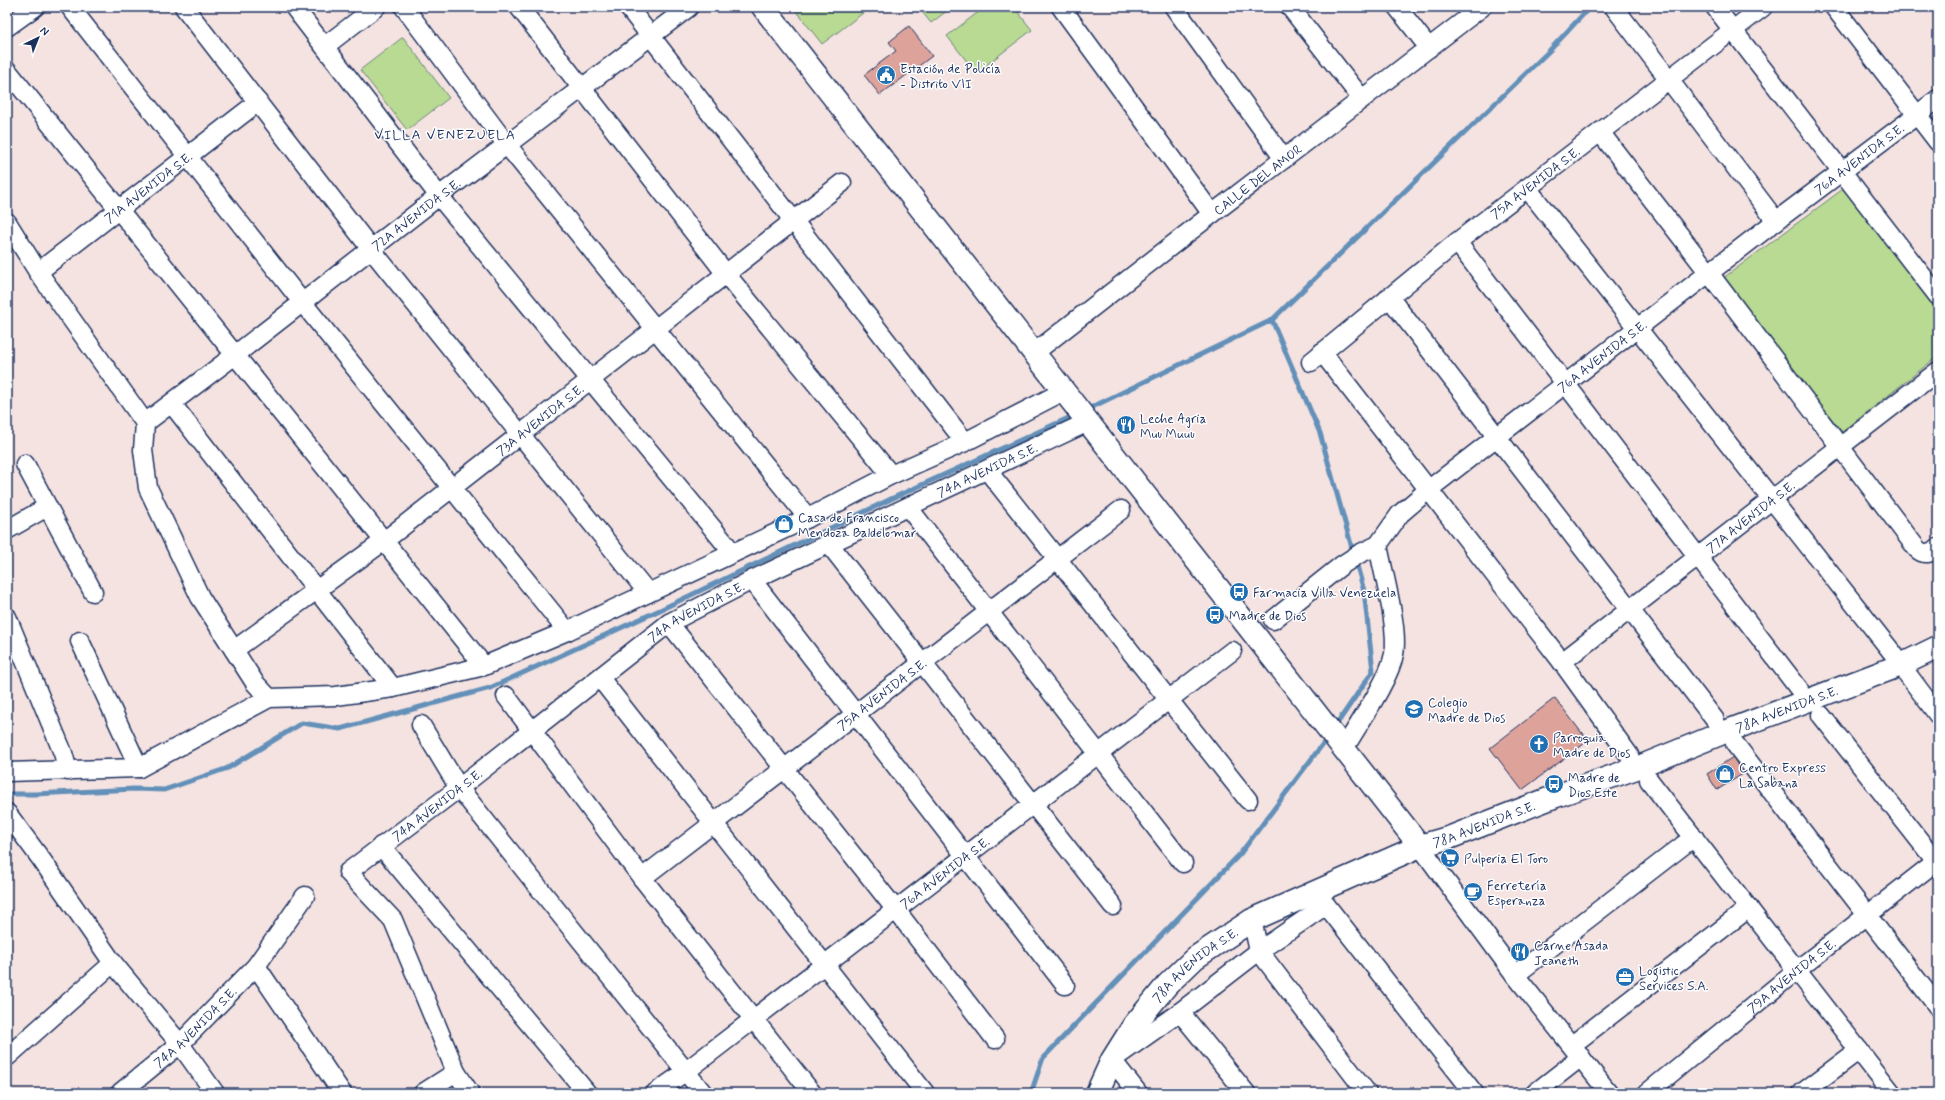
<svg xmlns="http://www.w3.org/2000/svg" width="1945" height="1100" viewBox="0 0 1945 1100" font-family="Mynerve,sans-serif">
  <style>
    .green { fill: #b8da93; stroke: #6a8478 }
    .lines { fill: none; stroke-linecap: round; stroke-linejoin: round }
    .stream { stroke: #6490b9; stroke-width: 5 }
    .building { fill: #dda39b; stroke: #1b2f5e }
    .minor-casing { stroke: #1b2f5e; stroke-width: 21 }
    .tertiary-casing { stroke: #1b2f5e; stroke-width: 25 }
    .minor { stroke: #fff; stroke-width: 18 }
    .tertiary { stroke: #fff; stroke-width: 22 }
    .labels { text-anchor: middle; stroke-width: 3; stroke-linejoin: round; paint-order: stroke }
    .poi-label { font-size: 13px; fill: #1b2f5e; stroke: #fff; text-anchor: start }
    .street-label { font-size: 13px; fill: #1b2f5e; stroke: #fff }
    .neighbourhood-label { font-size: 14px; letter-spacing: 1px; fill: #1b2f5e; stroke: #fff }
  </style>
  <rect width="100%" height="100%" fill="#f5e3e1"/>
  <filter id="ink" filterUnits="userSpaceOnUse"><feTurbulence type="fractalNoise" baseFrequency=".025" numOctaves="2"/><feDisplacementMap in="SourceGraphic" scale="8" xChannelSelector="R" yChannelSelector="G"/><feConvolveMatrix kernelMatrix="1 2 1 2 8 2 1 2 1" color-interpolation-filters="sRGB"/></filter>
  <g filter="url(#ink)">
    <!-- green -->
    <g class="green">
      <path d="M 793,7 L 871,7 L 822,44 Z"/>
      <path d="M 918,7 L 952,7 L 931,23 Z"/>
      <path d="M 985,7 L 1014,7 L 1032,30 L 976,73 L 947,36 Z"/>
      <path d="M 403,37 L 449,98 L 407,130 L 360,70 Z"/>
      <path d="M 1843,189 L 1938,310 L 1938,356 L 1842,432 L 1722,279 Z"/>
    </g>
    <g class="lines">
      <!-- stream -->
      <g class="stream">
        <path d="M 1272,320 L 1320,433 L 1364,591 L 1373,671 L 1334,728"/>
        <path d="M 1086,410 L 1272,320 L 1549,51 L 1590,7"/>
        <path d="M 7,794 L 35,794 L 134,789 L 164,790 L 228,768 L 302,723 L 340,729 L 490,688 L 662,609 L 893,498 L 1075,415"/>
        <path d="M 1031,1093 L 1043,1058 L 1240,854 L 1328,737"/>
      </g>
    </g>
    <!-- building -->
    <g class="building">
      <path d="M 909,26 L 932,56 L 880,95 L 864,75 L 896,51 L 889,42 Z"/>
      <path d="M 1555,698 L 1588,741 L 1522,790 L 1490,748 Z"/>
      <path d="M 1733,757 L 1743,774 L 1717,790 L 1707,774 Z"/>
    </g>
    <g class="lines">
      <!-- minor casing -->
      <g class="minor-casing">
        <g id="minor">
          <path d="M 70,7 L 302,302 L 567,631"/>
          <path d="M 184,7 L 371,249 L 648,593"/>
          <path d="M 294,7 L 439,196 L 733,553"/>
          <path d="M 404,7 L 507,145 L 808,518"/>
          <path d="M 519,7 L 726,274 L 891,475"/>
          <path d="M 628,7 L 965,442"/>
          <path d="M 1061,7 L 1212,214"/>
          <path d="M 1174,7 L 1284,159"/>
          <path d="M 1290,7 L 1362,99"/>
          <path d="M 1397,7 L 1429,48"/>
          <path d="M 1614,7 L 1776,221"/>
          <path d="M 1715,7 L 1938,296"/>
          <path d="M 1834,7 L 1938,142"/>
          <path d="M 7,27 L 35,7"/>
          <path d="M 325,46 L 376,7"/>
          <path d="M 7,70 L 484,666"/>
          <path d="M 1600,132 L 1709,273 L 1917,549 C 1925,556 1930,553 1938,548"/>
          <path d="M 1527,188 L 1895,656"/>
          <path d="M 7,222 L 38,272 L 145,423 L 143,450 L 148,488 L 200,597 L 255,683 L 269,698"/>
          <path d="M 1457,242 L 1799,689"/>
          <path id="s1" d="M 38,272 L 258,102"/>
          <path d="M 1389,297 L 1715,720"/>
          <path d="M 1322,352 L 1562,662 L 1629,755"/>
          <path id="s2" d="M 1034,353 L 1212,214 L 1482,7"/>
          <path id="s3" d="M 1311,362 L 1457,242 L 1763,7"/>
          <path d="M 172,404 L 393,688"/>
          <path id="s4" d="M 145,423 L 235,355 L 439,196 L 689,7"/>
          <path d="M 25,464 L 93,592"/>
          <path d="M 987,470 L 1248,800"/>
          <path d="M 908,507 L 1183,863"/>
          <path d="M 7,530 L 47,507"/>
          <path d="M 829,544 L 1113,906"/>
          <path d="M 752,580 L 1065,985"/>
          <path d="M 7,617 L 63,753 L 68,771"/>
          <path id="s5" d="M 1273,620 L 1342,565 L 1359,554 L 1378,545 L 1400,514 L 1428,490 L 1776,221 L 1938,99"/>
          <path d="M 669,623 L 896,910 L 995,1039"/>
          <path d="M 80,641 L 139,768"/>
          <path id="s6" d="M 234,650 L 384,541 L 842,183"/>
          <path id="s7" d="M 1562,662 L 1938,371"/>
          <path d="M 1908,675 L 1938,715"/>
          <path d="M 600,678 L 925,1093"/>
          <path d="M 506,696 L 642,878 L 812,1093"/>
          <path d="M 1821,715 L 1938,864"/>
          <path d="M 421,725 L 459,788 L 703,1093"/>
          <path d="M 1735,744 L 1938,1007"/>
          <path d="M 1344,749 C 1358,724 1389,681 1394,654 C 1399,628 1383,573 1378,545"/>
          <path d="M 7,772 L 139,768 L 269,698 L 336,696 L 393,688 L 484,666 L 567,631 L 808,518 L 891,475 L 965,442 L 1064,391"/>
          <path d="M 1649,780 L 1892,1093"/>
          <path d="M 7,813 L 41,859 L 113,963 L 180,1044 L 215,1093"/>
          <path d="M 381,846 L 587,1093"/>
          <path d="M 1420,846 L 1515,975 L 1609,1093"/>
          <path id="s8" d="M 642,878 L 1121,510"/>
          <path d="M 1319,896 L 1474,1093"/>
          <path d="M 1326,905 L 1259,951 L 1367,1093"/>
          <path d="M 256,966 L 342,1093"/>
          <path d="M 1515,975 L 1694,837"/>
          <path d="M 1180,1012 L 1246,1093"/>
          <path d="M 1572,1045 L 1749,908"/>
          <path d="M 7,1057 L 113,963"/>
          <path id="s9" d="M 120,1093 L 180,1044 L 256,966 L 305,896"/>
          <path d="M 423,1093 L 456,1072"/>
          <path id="s10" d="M 470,1093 L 456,1072 L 393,920 L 348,872 L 459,788 L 669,623 L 752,580 L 1088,422"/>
          <path id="s11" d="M 655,1093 L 685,1072 L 1232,651"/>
          <path d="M 1138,1093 L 1112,1060 L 1180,1012 L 1259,951 L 1252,920"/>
          <path d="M 1535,1093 L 1581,1057"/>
          <path id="s12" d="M 1647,1093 L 1797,970 L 1938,860"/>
          <path d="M 1802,1093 L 1859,1050"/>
        </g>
      </g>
      <!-- tertiary casing -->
      <g class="tertiary-casing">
        <g id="tertiary">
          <path d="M 763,7 L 1420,846"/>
          <path id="s13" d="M 1097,1093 L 1112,1060 L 1134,1025 L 1167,985 L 1195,958 L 1252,920 L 1420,846 L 1451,837 L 1556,796 L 1639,767 L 1725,732 L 1901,665 L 1938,647"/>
        </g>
      </g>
      <!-- minor -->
      <use href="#minor" class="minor"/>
      <!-- tertiary -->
      <use href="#tertiary" class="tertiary"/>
    </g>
  </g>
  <!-- icons -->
  <defs>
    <g id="civic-disc" transform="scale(1)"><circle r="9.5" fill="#1f6fb2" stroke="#fff"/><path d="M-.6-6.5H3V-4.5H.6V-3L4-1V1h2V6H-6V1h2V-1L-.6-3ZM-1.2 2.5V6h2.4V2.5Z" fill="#fff"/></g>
    <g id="restaurant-disc" transform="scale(1)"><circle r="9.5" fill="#1f6fb2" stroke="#fff"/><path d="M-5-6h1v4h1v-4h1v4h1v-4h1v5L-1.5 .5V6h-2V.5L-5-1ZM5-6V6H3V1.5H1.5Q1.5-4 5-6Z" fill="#fff"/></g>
    <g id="shop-disc" transform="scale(1)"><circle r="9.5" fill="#1f6fb2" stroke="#fff"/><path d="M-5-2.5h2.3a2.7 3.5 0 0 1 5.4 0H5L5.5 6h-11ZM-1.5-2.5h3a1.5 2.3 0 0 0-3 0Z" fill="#fff"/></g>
    <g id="bus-disc" transform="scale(1)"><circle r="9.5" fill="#1f6fb2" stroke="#fff"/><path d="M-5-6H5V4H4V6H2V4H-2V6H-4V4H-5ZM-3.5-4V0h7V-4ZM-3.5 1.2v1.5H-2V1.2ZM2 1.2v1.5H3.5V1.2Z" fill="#fff"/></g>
    <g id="school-disc" transform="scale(1)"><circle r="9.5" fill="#1f6fb2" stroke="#fff"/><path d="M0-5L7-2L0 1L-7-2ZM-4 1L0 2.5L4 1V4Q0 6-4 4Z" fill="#fff"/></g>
    <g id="church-disc" transform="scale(1)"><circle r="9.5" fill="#1f6fb2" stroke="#fff"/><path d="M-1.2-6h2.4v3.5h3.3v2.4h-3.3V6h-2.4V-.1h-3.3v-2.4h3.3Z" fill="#fff"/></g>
    <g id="supermarket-disc" transform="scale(1)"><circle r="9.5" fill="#1f6fb2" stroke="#fff"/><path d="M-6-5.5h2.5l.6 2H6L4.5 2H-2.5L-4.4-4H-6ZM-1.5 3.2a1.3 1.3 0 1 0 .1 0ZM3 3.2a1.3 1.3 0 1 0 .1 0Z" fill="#fff"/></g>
    <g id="cafe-disc" transform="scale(1)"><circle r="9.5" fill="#1f6fb2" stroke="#fff"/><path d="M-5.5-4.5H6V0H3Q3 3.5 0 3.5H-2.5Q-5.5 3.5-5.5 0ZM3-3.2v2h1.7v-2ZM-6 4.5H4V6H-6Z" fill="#fff"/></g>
    <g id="office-disc" transform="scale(1)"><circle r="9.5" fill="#1f6fb2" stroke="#fff"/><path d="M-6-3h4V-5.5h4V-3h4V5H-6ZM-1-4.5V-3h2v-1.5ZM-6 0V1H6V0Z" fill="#fff"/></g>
  </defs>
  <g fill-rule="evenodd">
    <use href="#civic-disc" x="886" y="75"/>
    <use href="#restaurant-disc" x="1126" y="425"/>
    <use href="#shop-disc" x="784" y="524"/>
    <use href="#bus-disc" x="1239" y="592"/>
    <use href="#bus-disc" x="1215" y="615"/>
    <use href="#school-disc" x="1414" y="709"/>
    <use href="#church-disc" x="1539" y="744"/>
    <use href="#shop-disc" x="1725" y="774"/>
    <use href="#bus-disc" x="1554" y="784"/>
    <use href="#supermarket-disc" x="1450" y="858"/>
    <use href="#cafe-disc" x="1473" y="892"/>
    <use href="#restaurant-disc" x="1520" y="952"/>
    <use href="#office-disc" x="1625" y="977"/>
  </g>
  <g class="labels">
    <!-- poi labels -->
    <g class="poi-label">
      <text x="900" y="73">Estación de Policía<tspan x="900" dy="15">- Distrito VII</tspan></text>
      <text x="1140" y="423">Leche Agria<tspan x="1140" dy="15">Muu Muuu</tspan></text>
      <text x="798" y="522">Casa de Francisco<tspan x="798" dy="15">Mendoza Baldelomar</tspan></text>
      <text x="1253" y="597">Farmacia Villa Venezuela</text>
      <text x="1229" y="620">Madre de Dios</text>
      <text x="1428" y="707">Colegio<tspan x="1428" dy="15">Madre de Dios</tspan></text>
      <text x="1553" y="742">Parroquia<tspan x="1553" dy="15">Madre de Dios</tspan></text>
      <text x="1739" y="772">Centro Express<tspan x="1739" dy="15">La Sabana</tspan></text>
      <text x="1568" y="782">Madre de<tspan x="1568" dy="15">Dios Este</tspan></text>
      <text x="1464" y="863">Pulperia El Toro</text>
      <text x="1487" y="890">Ferretería<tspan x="1487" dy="15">Esperanza</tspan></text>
      <text x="1534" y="950">Carne Asada<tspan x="1534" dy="15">Jeaneth</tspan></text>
      <text x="1639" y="975">Logistic<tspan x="1639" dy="15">Services S.A.</tspan></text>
    </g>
    <!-- street labels -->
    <g class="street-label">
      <text dy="5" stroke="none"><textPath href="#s5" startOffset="748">76A AVENIDA S.E.</textPath></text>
      <text dy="5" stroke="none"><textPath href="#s2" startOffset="283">CALLE DEL AMOR</textPath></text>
      <text dy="5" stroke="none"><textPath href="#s3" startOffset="287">75A AVENIDA S.E.</textPath></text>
      <text dy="5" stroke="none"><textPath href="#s1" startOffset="139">71A AVENIDA S.E.</textPath></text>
      <text dy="5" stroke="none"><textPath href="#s4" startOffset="342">72A AVENIDA S.E.</textPath></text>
      <text dy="5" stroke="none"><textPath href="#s5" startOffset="424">76A AVENIDA S.E.</textPath></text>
      <text dy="5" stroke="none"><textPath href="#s6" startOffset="383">73A AVENIDA S.E.</textPath></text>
      <text dy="5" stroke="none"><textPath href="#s10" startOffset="1015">74A AVENIDA S.E.</textPath></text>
      <text dy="5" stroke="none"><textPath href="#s7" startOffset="238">77A AVENIDA S.E.</textPath></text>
      <text dy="5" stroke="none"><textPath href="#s10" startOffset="691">74A AVENIDA S.E.</textPath></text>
      <text dy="5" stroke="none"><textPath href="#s8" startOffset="302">75A AVENIDA S.E.</textPath></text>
      <text dy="5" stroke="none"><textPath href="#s13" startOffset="812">78A AVENIDA S.E.</textPath></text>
      <text dy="5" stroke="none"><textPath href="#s10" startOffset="367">74A AVENIDA S.E.</textPath></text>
      <text dy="5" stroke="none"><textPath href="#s13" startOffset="488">78A AVENIDA S.E.</textPath></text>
      <text dy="5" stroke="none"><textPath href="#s11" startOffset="364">76A AVENIDA S.E.</textPath></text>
      <text dy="5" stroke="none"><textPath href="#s13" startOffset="164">78A AVENIDA S.E.</textPath></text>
      <text dy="5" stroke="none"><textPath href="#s12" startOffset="186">79A AVENIDA S.E.</textPath></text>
      <text dy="5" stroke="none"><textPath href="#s9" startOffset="100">74A AVENIDA S.E.</textPath></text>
    </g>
    <!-- neighbourhood labels -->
    <g class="neighbourhood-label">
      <text x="445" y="139">VILLA VENEZUELA</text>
    </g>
  </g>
  <!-- margin -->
  <rect width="1945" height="1100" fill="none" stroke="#fff" stroke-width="24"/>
  <rect x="12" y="12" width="1921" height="1076" fill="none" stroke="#1b2f5e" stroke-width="1.5" filter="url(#ink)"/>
  <!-- north arrow -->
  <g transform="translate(38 38) rotate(43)" stroke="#ffffff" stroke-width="3" paint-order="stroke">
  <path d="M0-3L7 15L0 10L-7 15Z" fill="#1b2f5e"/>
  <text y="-6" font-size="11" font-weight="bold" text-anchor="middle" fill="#1b2f5e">N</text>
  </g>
</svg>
